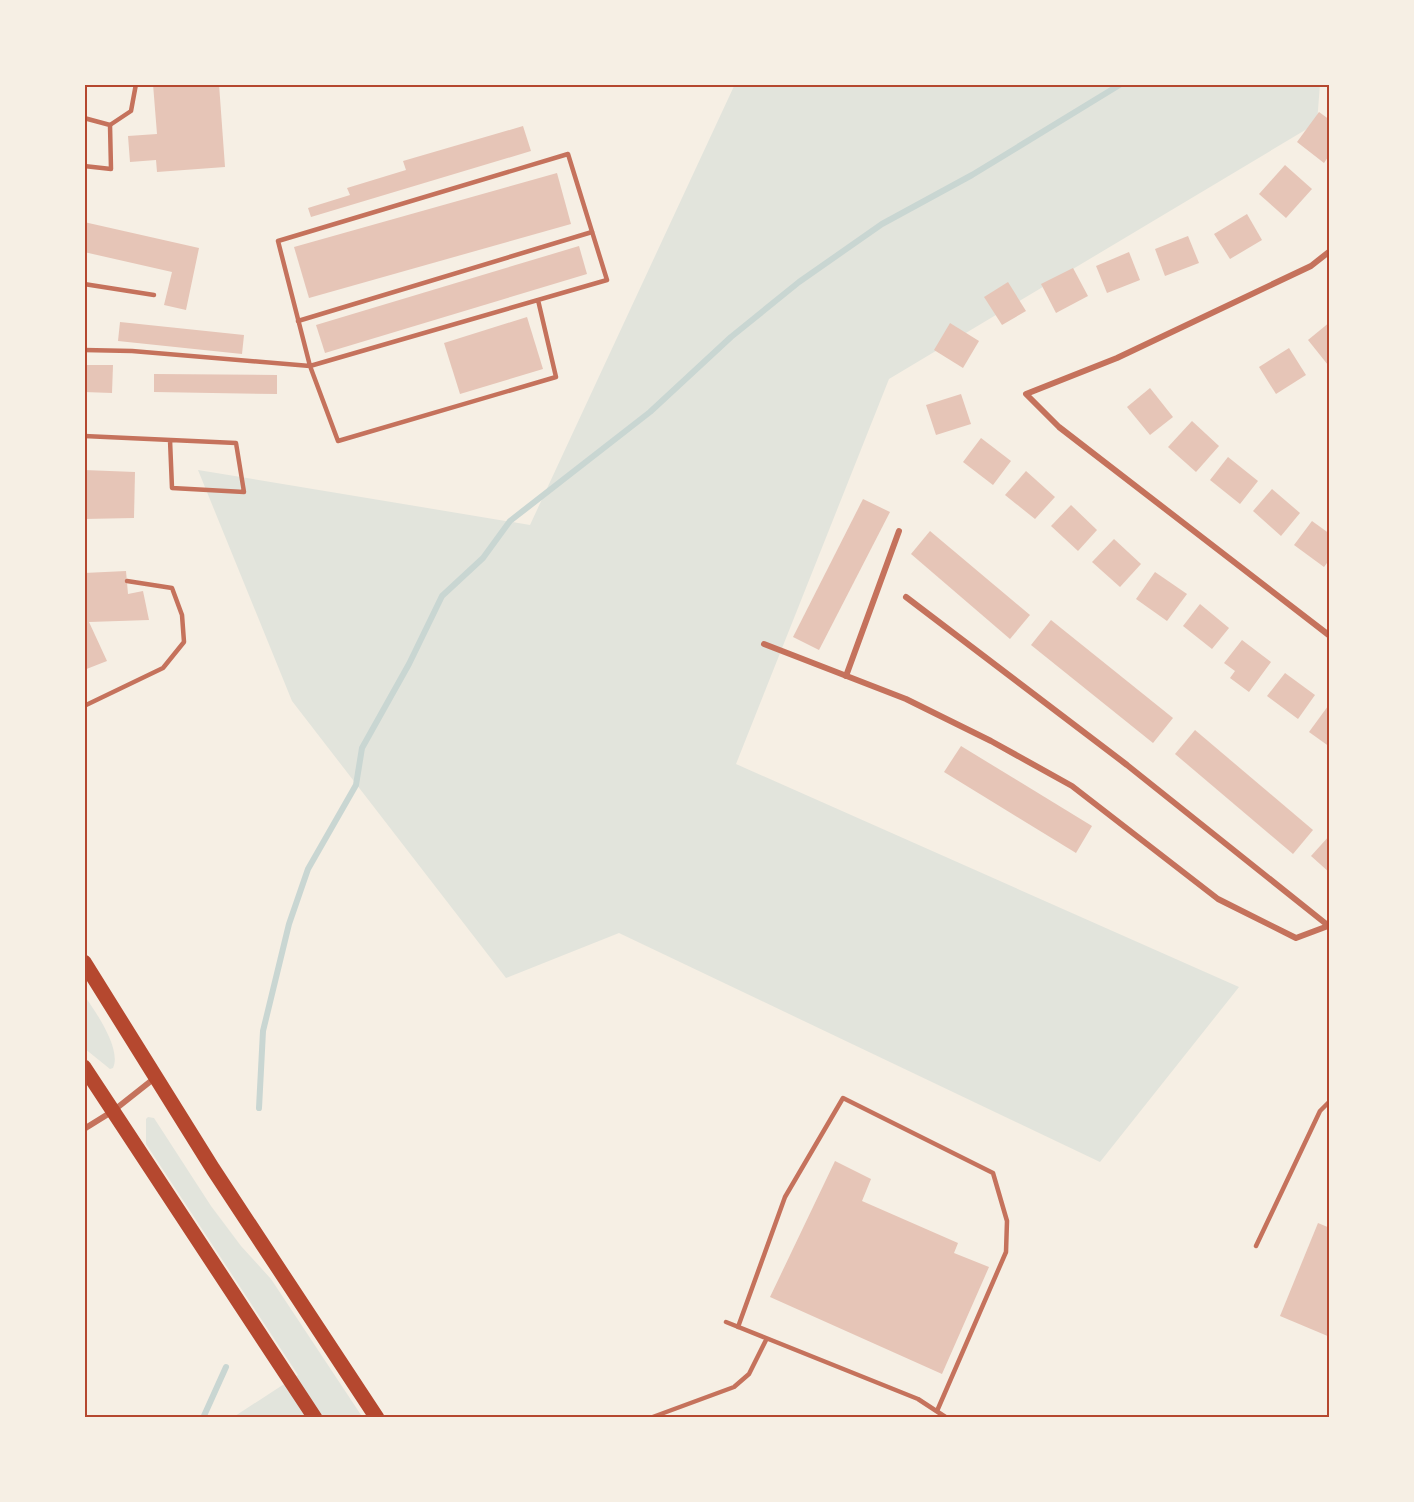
<svg xmlns="http://www.w3.org/2000/svg" width="1414" height="1502" viewBox="0 0 1414 1502" font-family="'Asap Condensed',sans-serif">
  <style>
    .green { fill: #e2e4dc }
    .lines { fill: none; stroke-linecap: round; stroke-linejoin: round }
    .stream { stroke: #c9d6d2; stroke-width: 6 }
    .building { fill: #e6c5b7 }
    .service { stroke: #c5725c; stroke-width: 4.5 }
    .minor { stroke: #c5725c; stroke-width: 6 }
    .trunk { stroke: #b5482f; stroke-width: 15 }
    .neatline { fill: none; stroke: #b5482f; stroke-width: 2 }
  </style>
  <rect width="100%" height="100%" fill="#f6efe4"/>
  <!-- green -->
  <g class="green">
    <path d="M 735,84 L 1320,84 L 1317,123 L 889,379 L 736,764 L 1239,987 L 1100,1162 L 619,933 L 506,978 L 292,701 L 198,470 L 530,525 Z"/>
    <path d="M 84,995 C 95,1011 122,1049 113,1068 L 110,1069 L 84,1048 Z"/>
    <path d="M 148,1117 L 154,1118 L 211,1206 L 241,1246 L 271,1279 L 363,1418 L 232,1418 L 298,1375 L 146,1144 L 146,1119 Z"/>
  </g>
  <g class="lines">
    <!-- stream -->
    <g class="stream">
      <path d="M 259,1108 L 263,1031 L 289,924 L 308,869 L 356,785 L 362,748 L 409,664 L 442,596 L 483,558 L 510,521 L 650,412 L 731,337 L 799,282 L 882,224 L 972,175 L 1121,84"/>
      <path d="M 203,1418 L 226,1367"/>
    </g>
  </g>
  <!-- building -->
  <g class="building">
    <path d="M 153,84 L 219,84 L 225,167 L 157,172 L 156,160 L 130,162 L 128,136 L 157,134 Z"/>
    <path d="M 1319,112 L 1330,120 L 1330,154 L 1324,163 L 1297,142 Z"/>
    <path d="M 523,126 L 531,151 L 311,217 L 308,208 L 350,195 L 347,188 L 406,170 L 403,161 Z"/>
    <path d="M 1285,165 L 1312,189 L 1286,218 L 1259,194 Z"/>
    <path d="M 557,173 L 571,224 L 309,298 L 294,247 Z"/>
    <path d="M 1247,214 L 1262,240 L 1230,259 L 1214,234 Z"/>
    <path d="M 84,222 L 199,248 L 186,310 L 164,305 L 172,272 L 84,252 Z"/>
    <path d="M 1188,236 L 1199,263 L 1165,276 L 1155,249 Z"/>
    <path d="M 579,246 L 587,274 L 325,353 L 316,325 Z"/>
    <path d="M 1129,252 L 1140,280 L 1107,293 L 1096,266 Z"/>
    <path d="M 1073,268 L 1088,296 L 1056,313 L 1041,284 Z"/>
    <path d="M 1008,282 L 1026,311 L 1002,325 L 984,297 Z"/>
    <path d="M 527,317 L 543,369 L 460,394 L 444,343 Z"/>
    <path d="M 120,322 L 244,335 L 242,354 L 118,341 Z"/>
    <path d="M 1330,322 L 1330,364 L 1328,365 L 1308,340 Z"/>
    <path d="M 950,323 L 979,341 L 963,368 L 934,350 Z"/>
    <path d="M 1289,348 L 1306,375 L 1276,394 L 1259,367 Z"/>
    <path d="M 84,365 L 113,365 L 112,393 L 84,392 Z"/>
    <path d="M 154,374 L 277,375 L 277,394 L 154,392 Z"/>
    <path d="M 1150,388 L 1173,417 L 1150,435 L 1127,407 Z"/>
    <path d="M 961,394 L 971,424 L 936,435 L 926,405 Z"/>
    <path d="M 1192,421 L 1219,446 L 1196,472 L 1168,447 Z"/>
    <path d="M 981,438 L 1011,461 L 993,485 L 963,462 Z"/>
    <path d="M 1228,457 L 1258,481 L 1240,504 L 1210,480 Z"/>
    <path d="M 84,470 L 135,472 L 134,518 L 84,519 Z"/>
    <path d="M 1026,471 L 1055,497 L 1035,519 L 1005,495 Z"/>
    <path d="M 1272,489 L 1300,513 L 1281,536 L 1253,511 Z"/>
    <path d="M 863,499 L 890,512 L 819,650 L 793,637 Z"/>
    <path d="M 1071,505 L 1097,530 L 1078,551 L 1051,526 Z"/>
    <path d="M 1312,521 L 1330,534 L 1330,559 L 1324,567 L 1294,545 Z"/>
    <path d="M 930,531 L 1030,615 L 1010,639 L 911,554 Z"/>
    <path d="M 1114,539 L 1141,564 L 1120,587 L 1092,562 Z"/>
    <path d="M 126,571 L 128,594 L 143,591 L 149,620 L 89,622 L 107,661 L 84,670 L 84,573 Z"/>
    <path d="M 1155,572 L 1187,594 L 1167,621 L 1136,599 Z"/>
    <path d="M 1200,604 L 1229,628 L 1212,649 L 1183,626 Z"/>
    <path d="M 1051,620 L 1173,718 L 1153,743 L 1031,645 Z"/>
    <path d="M 1242,640 L 1271,662 L 1249,692 L 1230,678 L 1235,671 L 1224,663 Z"/>
    <path d="M 1285,673 L 1315,695 L 1298,719 L 1267,696 Z"/>
    <path d="M 1328,706 L 1330,707 L 1330,747 L 1309,732 Z"/>
    <path d="M 1195,730 L 1313,830 L 1293,854 L 1175,754 Z"/>
    <path d="M 961,746 L 1092,826 L 1076,853 L 944,772 Z"/>
    <path d="M 1330,835 L 1330,873 L 1311,856 Z"/>
    <path d="M 835,1161 L 871,1179 L 862,1201 L 958,1243 L 954,1253 L 989,1267 L 942,1374 L 770,1297 Z"/>
    <path d="M 1318,1223 L 1330,1228 L 1330,1337 L 1280,1316 Z"/>
  </g>
  <g class="lines">
    <!-- service -->
    <g class="service">
      <path d="M 84,118 L 110,125 L 111,169 L 84,166"/>
      <path d="M 110,125 L 131,111 L 136,84"/>
      <path d="M 84,284 L 154,295"/>
      <path d="M 298,321 L 592,232"/>
      <path d="M 84,350 L 132,351 L 310,366 L 607,280 L 568,154 L 278,241 L 310,366 L 338,441 L 556,377 L 538,300"/>
      <path d="M 84,436 L 236,443 L 244,492 L 172,488 L 170,440"/>
      <path d="M 84,706 L 163,668 L 184,642 L 182,615 L 172,588 L 127,581"/>
      <path d="M 1256,1246 L 1320,1111 L 1330,1101"/>
      <path d="M 726,1322 L 918,1399 L 947,1418"/>
      <path d="M 738,1327 L 785,1197 L 843,1098 L 993,1173 L 1007,1221 L 1006,1252 L 937,1411"/>
      <path d="M 650,1418 L 734,1387 L 749,1374 L 766,1340"/>
    </g>
    <!-- minor -->
    <g class="minor">
      <path d="M 1330,251 L 1311,266 L 1117,358 L 1026,394 L 1059,427 L 1330,636"/>
      <path d="M 906,597 L 1127,765 L 1330,927"/>
      <path d="M 764,644 L 906,699 L 991,741 L 1072,786 L 1218,899 L 1296,938 L 1328,926"/>
      <path d="M 846,676 L 899,531"/>
      <path d="M 84,1129 L 113,1111 L 156,1077"/>
    </g>
    <!-- trunk -->
    <g class="trunk">
      <path d="M 84,962 L 213,1169 L 377,1418"/>
      <path d="M 84,1067 L 315,1418"/>
    </g>
  </g>
  <!-- border -->
  <rect width="1414" height="1502" fill="none" stroke="#f6efe4" stroke-width="171"/>
  <rect x="86" y="86" width="1242" height="1330" class="neatline"/>
</svg>
